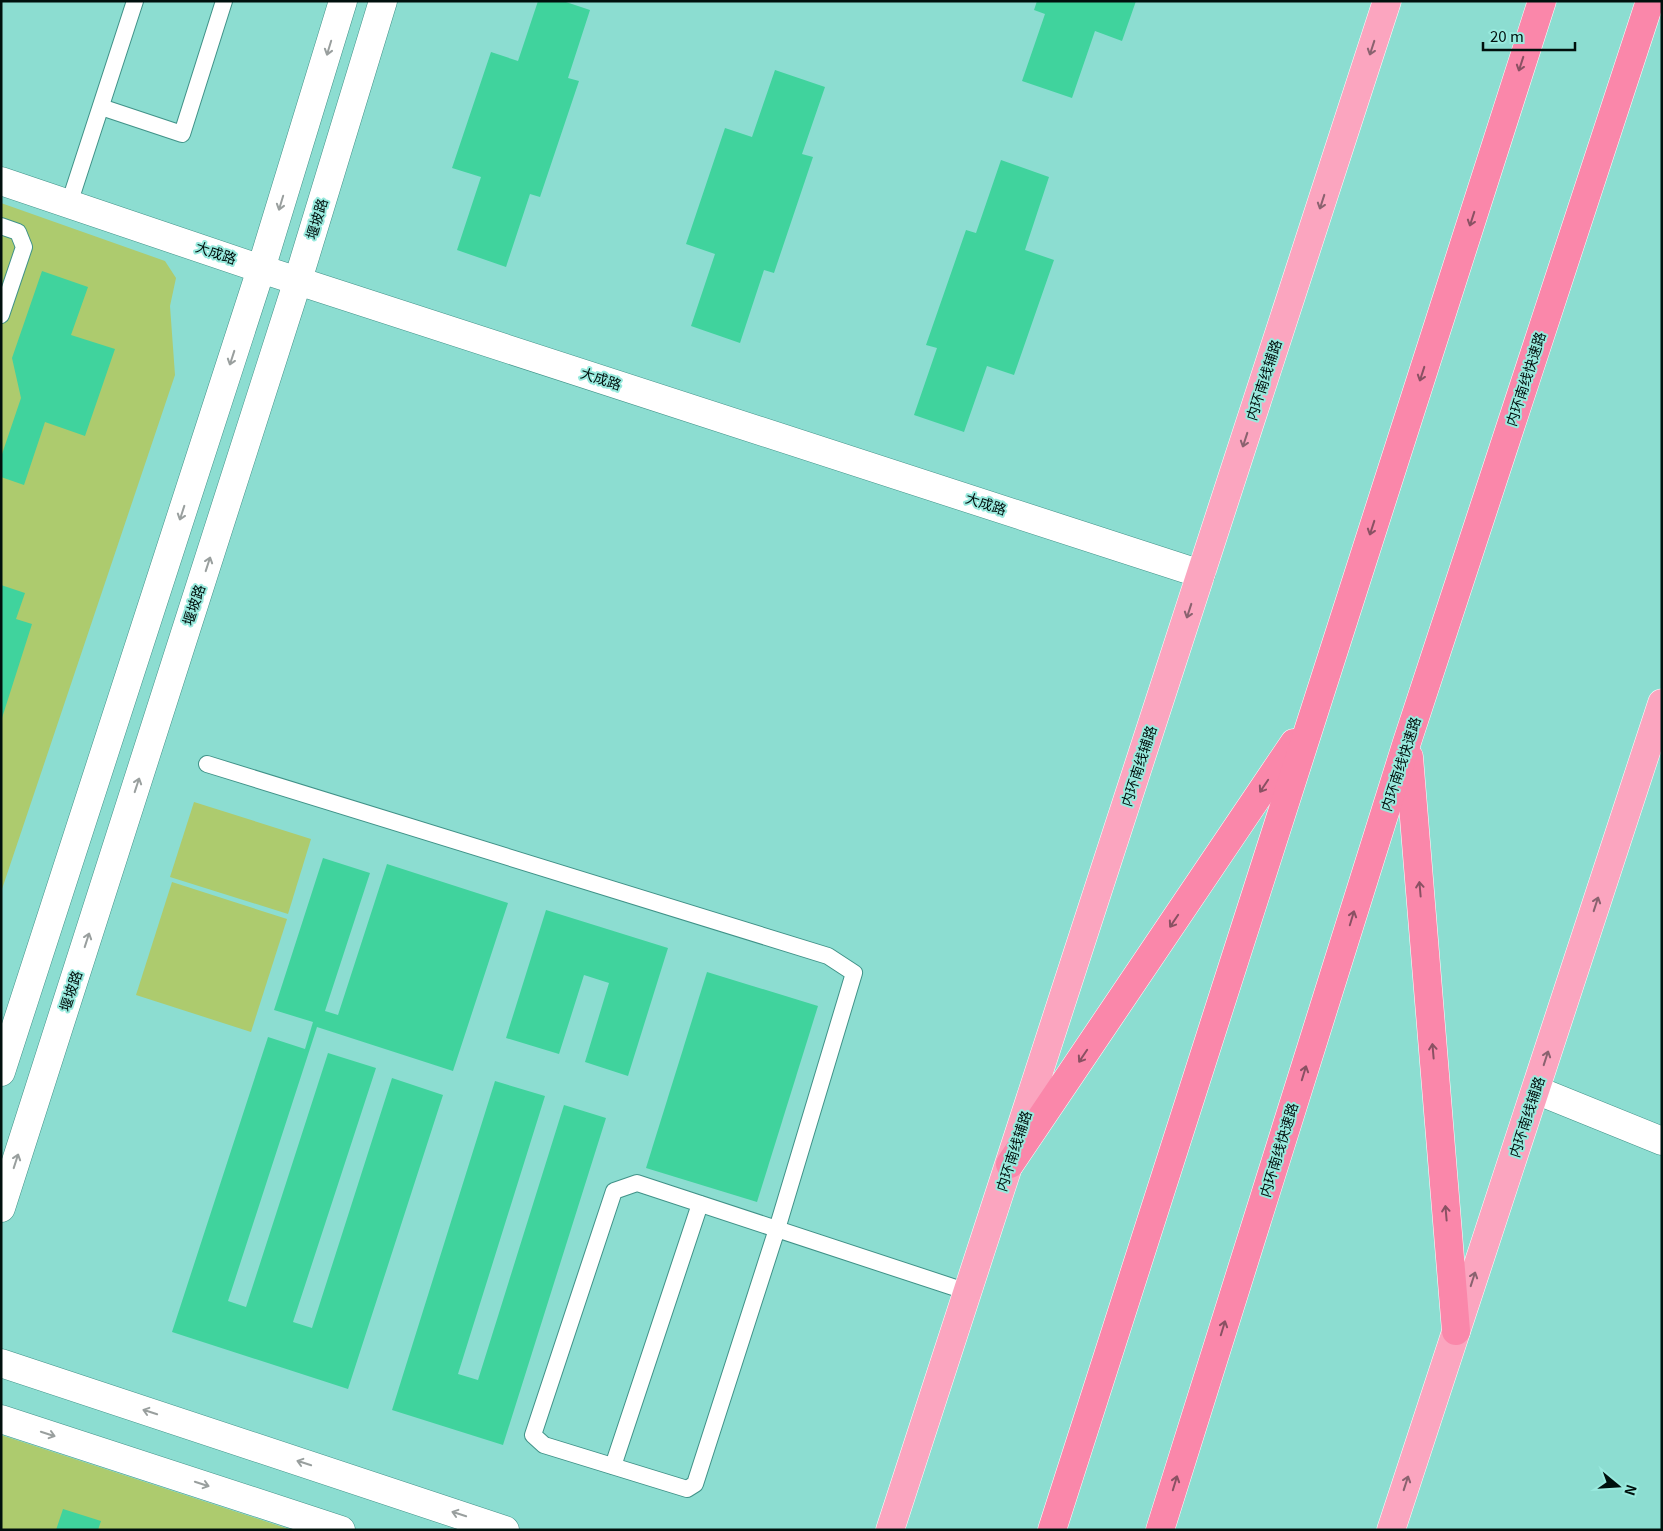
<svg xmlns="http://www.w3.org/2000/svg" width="1663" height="1531" viewBox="0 0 1663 1531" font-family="Georgia,'Noto Sans SC',serif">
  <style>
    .green { fill: #adcb6e }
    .building { fill: #40d39d }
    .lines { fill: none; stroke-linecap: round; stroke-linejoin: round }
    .service-casing { stroke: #409288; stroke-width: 18 }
    .minor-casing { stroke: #409288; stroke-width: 29 }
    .tertiary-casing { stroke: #409288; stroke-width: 29 }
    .primary-casing { stroke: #fff; stroke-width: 29 }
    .trunk-casing { stroke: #fff; stroke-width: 29 }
    .service { stroke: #fff; stroke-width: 16 }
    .minor { stroke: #fff; stroke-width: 28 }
    .tertiary { stroke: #fff; stroke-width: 28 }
    .primary { stroke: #fba5bf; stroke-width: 28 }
    .trunk { stroke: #fa87aa; stroke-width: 28 }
    .oneway { stroke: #999f9e }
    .oneway2 { stroke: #8a626f }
    .oneway3 { stroke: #8a5163 }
    .labels { text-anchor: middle; stroke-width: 4; stroke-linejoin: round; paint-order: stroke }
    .street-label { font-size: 14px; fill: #00100d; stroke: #99eade }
  </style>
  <rect width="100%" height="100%" fill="#8cddd1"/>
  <!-- green -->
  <g class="green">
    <path d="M 1,203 L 165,261 L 176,278 L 170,306 L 175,375 L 1,892 Z"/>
    <path d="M 194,802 L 311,839 L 288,914 L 170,877 Z"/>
    <path d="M 172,882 L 287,919 L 251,1032 L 136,995 Z"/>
    <path d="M 1,1435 L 292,1530 L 1,1530 Z"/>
  </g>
  <!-- building -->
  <g class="building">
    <path d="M 538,1 L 563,1 L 590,10 L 568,78 L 579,81 L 540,197 L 530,194 L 506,267 L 457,250 L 481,177 L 452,168 L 491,52 L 518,61 Z"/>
    <path d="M 1037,1 L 1136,1 L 1122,41 L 1095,31 L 1072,98 L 1022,81 L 1045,14 L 1034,10 Z"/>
    <path d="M 775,70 L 825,87 L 802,154 L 813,157 L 774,273 L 764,270 L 740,343 L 691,326 L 715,254 L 686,244 L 725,128 L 752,137 Z"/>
    <path d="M 1001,160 L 1049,177 L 1025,250 L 1054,260 L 1014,375 L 987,366 L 964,432 L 914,415 L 937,348 L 926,345 L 966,230 L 976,233 Z"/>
    <path d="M 42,271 L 88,287 L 71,335 L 115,349 L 85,436 L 45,422 L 24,485 L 1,477 L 1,457 L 21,398 L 12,358 Z"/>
    <path d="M 1,585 L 25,593 L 16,619 L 32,624 L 2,718 Z"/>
    <path d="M 323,858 L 370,873 L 325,1011 L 338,1015 L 387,864 L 508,903 L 453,1071 L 317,1027 L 228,1301 L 246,1307 L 328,1053 L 376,1068 L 293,1322 L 312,1328 L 392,1078 L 443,1095 L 348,1389 L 172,1332 L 268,1037 L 305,1049 L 313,1022 L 274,1010 Z"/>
    <path d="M 546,910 L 668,948 L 628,1076 L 585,1062 L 609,983 L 584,975 L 559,1054 L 506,1038 Z"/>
    <path d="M 707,972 L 818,1006 L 757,1202 L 646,1168 Z"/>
    <path d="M 495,1081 L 545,1096 L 458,1374 L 478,1380 L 564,1105 L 606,1118 L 503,1445 L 392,1410 Z"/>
    <path d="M 63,1509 L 101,1521 L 98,1530 L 56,1530 Z"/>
  </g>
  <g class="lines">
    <!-- service casing -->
    <g class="service-casing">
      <g id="service">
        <path d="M 101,107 L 182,134 L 224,1"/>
        <path d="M 69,204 L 135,1"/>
        <path d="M 1,226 L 18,232 L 24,247 L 1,315"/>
        <path d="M 207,764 L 828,956 L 854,973 L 777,1229 L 695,1484 L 687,1489 L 544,1445 L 533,1435 L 614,1191 L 637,1183 L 968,1292"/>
        <path d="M 613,1466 L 700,1204"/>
      </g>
    </g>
    <!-- minor casing -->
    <g class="minor-casing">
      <g id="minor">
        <path d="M 1,181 L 261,269 L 1201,574"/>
        <path d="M 1,1072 L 261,269 L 343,1"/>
        <path d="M 1536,1090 L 1662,1141"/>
        <path d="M 1,1208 L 298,280 L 383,1"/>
      </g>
    </g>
    <!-- tertiary casing -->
    <g class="tertiary-casing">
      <g id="tertiary">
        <path d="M 1,1363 L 505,1530"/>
        <path d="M 1,1419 L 341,1530"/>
      </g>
    </g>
    <!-- primary casing -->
    <g class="primary-casing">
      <g id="primary">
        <path d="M 890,1530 L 1387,1"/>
        <path d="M 1391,1530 L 1662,703"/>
      </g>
    </g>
    <!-- trunk casing -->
    <g class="trunk-casing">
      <g id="trunk">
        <path d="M 1409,757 L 1456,1331"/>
        <path d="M 1010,1164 L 1294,743"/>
        <path d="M 1052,1530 L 1542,1"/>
        <path d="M 1160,1530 L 1407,742 L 1650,1"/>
      </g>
    </g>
    <!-- service -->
    <use href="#service" class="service"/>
    <!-- minor -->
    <use href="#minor" class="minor"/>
    <!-- tertiary -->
    <use href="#tertiary" class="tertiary"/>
    <!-- primary -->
    <use href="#primary" class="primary"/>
    <!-- trunk -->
    <use href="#trunk" class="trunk"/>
  </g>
  <!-- one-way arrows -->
  <defs><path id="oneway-shaft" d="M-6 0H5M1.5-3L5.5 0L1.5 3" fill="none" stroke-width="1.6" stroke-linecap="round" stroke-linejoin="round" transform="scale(1.25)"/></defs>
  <g class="oneway">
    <use href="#oneway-shaft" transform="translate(329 48) rotate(107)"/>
    <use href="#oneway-shaft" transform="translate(281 203) rotate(107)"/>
    <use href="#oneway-shaft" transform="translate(232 358) rotate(108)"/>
    <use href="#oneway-shaft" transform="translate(182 513) rotate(108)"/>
    <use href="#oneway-shaft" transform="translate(208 564) rotate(-72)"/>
    <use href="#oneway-shaft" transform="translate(137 785) rotate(-72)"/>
    <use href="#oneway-shaft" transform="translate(87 940) rotate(-72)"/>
    <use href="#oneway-shaft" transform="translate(16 1161) rotate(-72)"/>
    <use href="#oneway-shaft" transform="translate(150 1412) rotate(-162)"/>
    <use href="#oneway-shaft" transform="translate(48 1434) rotate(18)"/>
    <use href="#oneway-shaft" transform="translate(304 1463) rotate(-162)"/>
    <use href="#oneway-shaft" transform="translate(202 1484) rotate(18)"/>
    <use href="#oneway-shaft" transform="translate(459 1514) rotate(-162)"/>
  </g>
  <g class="oneway2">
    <use href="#oneway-shaft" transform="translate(1372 48) rotate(108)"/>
    <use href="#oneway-shaft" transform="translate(1322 202) rotate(108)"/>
    <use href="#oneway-shaft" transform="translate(1245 440) rotate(108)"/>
    <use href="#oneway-shaft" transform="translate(1189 611) rotate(108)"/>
    <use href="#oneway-shaft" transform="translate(1596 904) rotate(-72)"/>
    <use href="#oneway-shaft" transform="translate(1546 1058) rotate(-72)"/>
    <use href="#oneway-shaft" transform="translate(1473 1279) rotate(-72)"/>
    <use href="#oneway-shaft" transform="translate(1406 1483) rotate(-72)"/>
  </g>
  <g class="oneway3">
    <use href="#oneway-shaft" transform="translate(1521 64) rotate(108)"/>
    <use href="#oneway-shaft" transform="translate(1472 219) rotate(108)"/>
    <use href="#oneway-shaft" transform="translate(1422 374) rotate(108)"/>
    <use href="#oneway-shaft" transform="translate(1372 528) rotate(108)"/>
    <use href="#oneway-shaft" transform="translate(1264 786) rotate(124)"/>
    <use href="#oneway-shaft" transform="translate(1420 889) rotate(-95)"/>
    <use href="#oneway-shaft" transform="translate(1352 918) rotate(-73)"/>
    <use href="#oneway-shaft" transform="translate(1174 921) rotate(124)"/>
    <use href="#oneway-shaft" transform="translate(1433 1051) rotate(-95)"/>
    <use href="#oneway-shaft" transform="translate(1083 1056) rotate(124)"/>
    <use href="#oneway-shaft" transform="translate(1304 1073) rotate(-73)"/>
    <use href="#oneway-shaft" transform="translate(1446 1213) rotate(-95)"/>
    <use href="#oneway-shaft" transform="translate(1223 1328) rotate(-73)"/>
    <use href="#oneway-shaft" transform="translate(1175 1483) rotate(-73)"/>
  </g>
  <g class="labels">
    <!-- street labels -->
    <g class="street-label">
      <text transform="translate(317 219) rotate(-73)" y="5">堰坡路</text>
      <text transform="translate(216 253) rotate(19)" y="5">大成路</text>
      <text transform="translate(601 379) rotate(18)" y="5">大成路</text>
      <text transform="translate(1526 379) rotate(-72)" y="5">内环南线快速路</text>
      <text transform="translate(1264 380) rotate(-72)" y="5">内环南线辅路</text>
      <text transform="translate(986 504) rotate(18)" y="5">大成路</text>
      <text transform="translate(194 605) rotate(-72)" y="5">堰坡路</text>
      <text transform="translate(1401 764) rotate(-72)" y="5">内环南线快速路</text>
      <text transform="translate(1139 766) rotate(-72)" y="5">内环南线辅路</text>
      <text transform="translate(71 991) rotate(-72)" y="5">堰坡路</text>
      <text transform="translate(1527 1117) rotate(-72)" y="5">内环南线辅路</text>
      <text transform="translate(1279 1150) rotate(-73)" y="5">内环南线快速路</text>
      <text transform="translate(1014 1151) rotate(-72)" y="5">内环南线辅路</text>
    </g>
  </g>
  <!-- border -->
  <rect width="1663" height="1531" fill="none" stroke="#00100d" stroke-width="5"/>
  <!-- north arrow -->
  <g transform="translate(1618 1486) rotate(108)" stroke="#99eade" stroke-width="4" paint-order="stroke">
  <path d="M0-4L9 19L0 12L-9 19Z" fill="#00100d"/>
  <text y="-8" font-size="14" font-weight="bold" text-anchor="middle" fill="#00100d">N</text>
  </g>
  <!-- scale -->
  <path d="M1483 42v8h92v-8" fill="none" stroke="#00100d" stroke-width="2.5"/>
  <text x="1490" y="42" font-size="15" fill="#00100d" stroke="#99eade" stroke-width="4" paint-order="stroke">20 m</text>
</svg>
